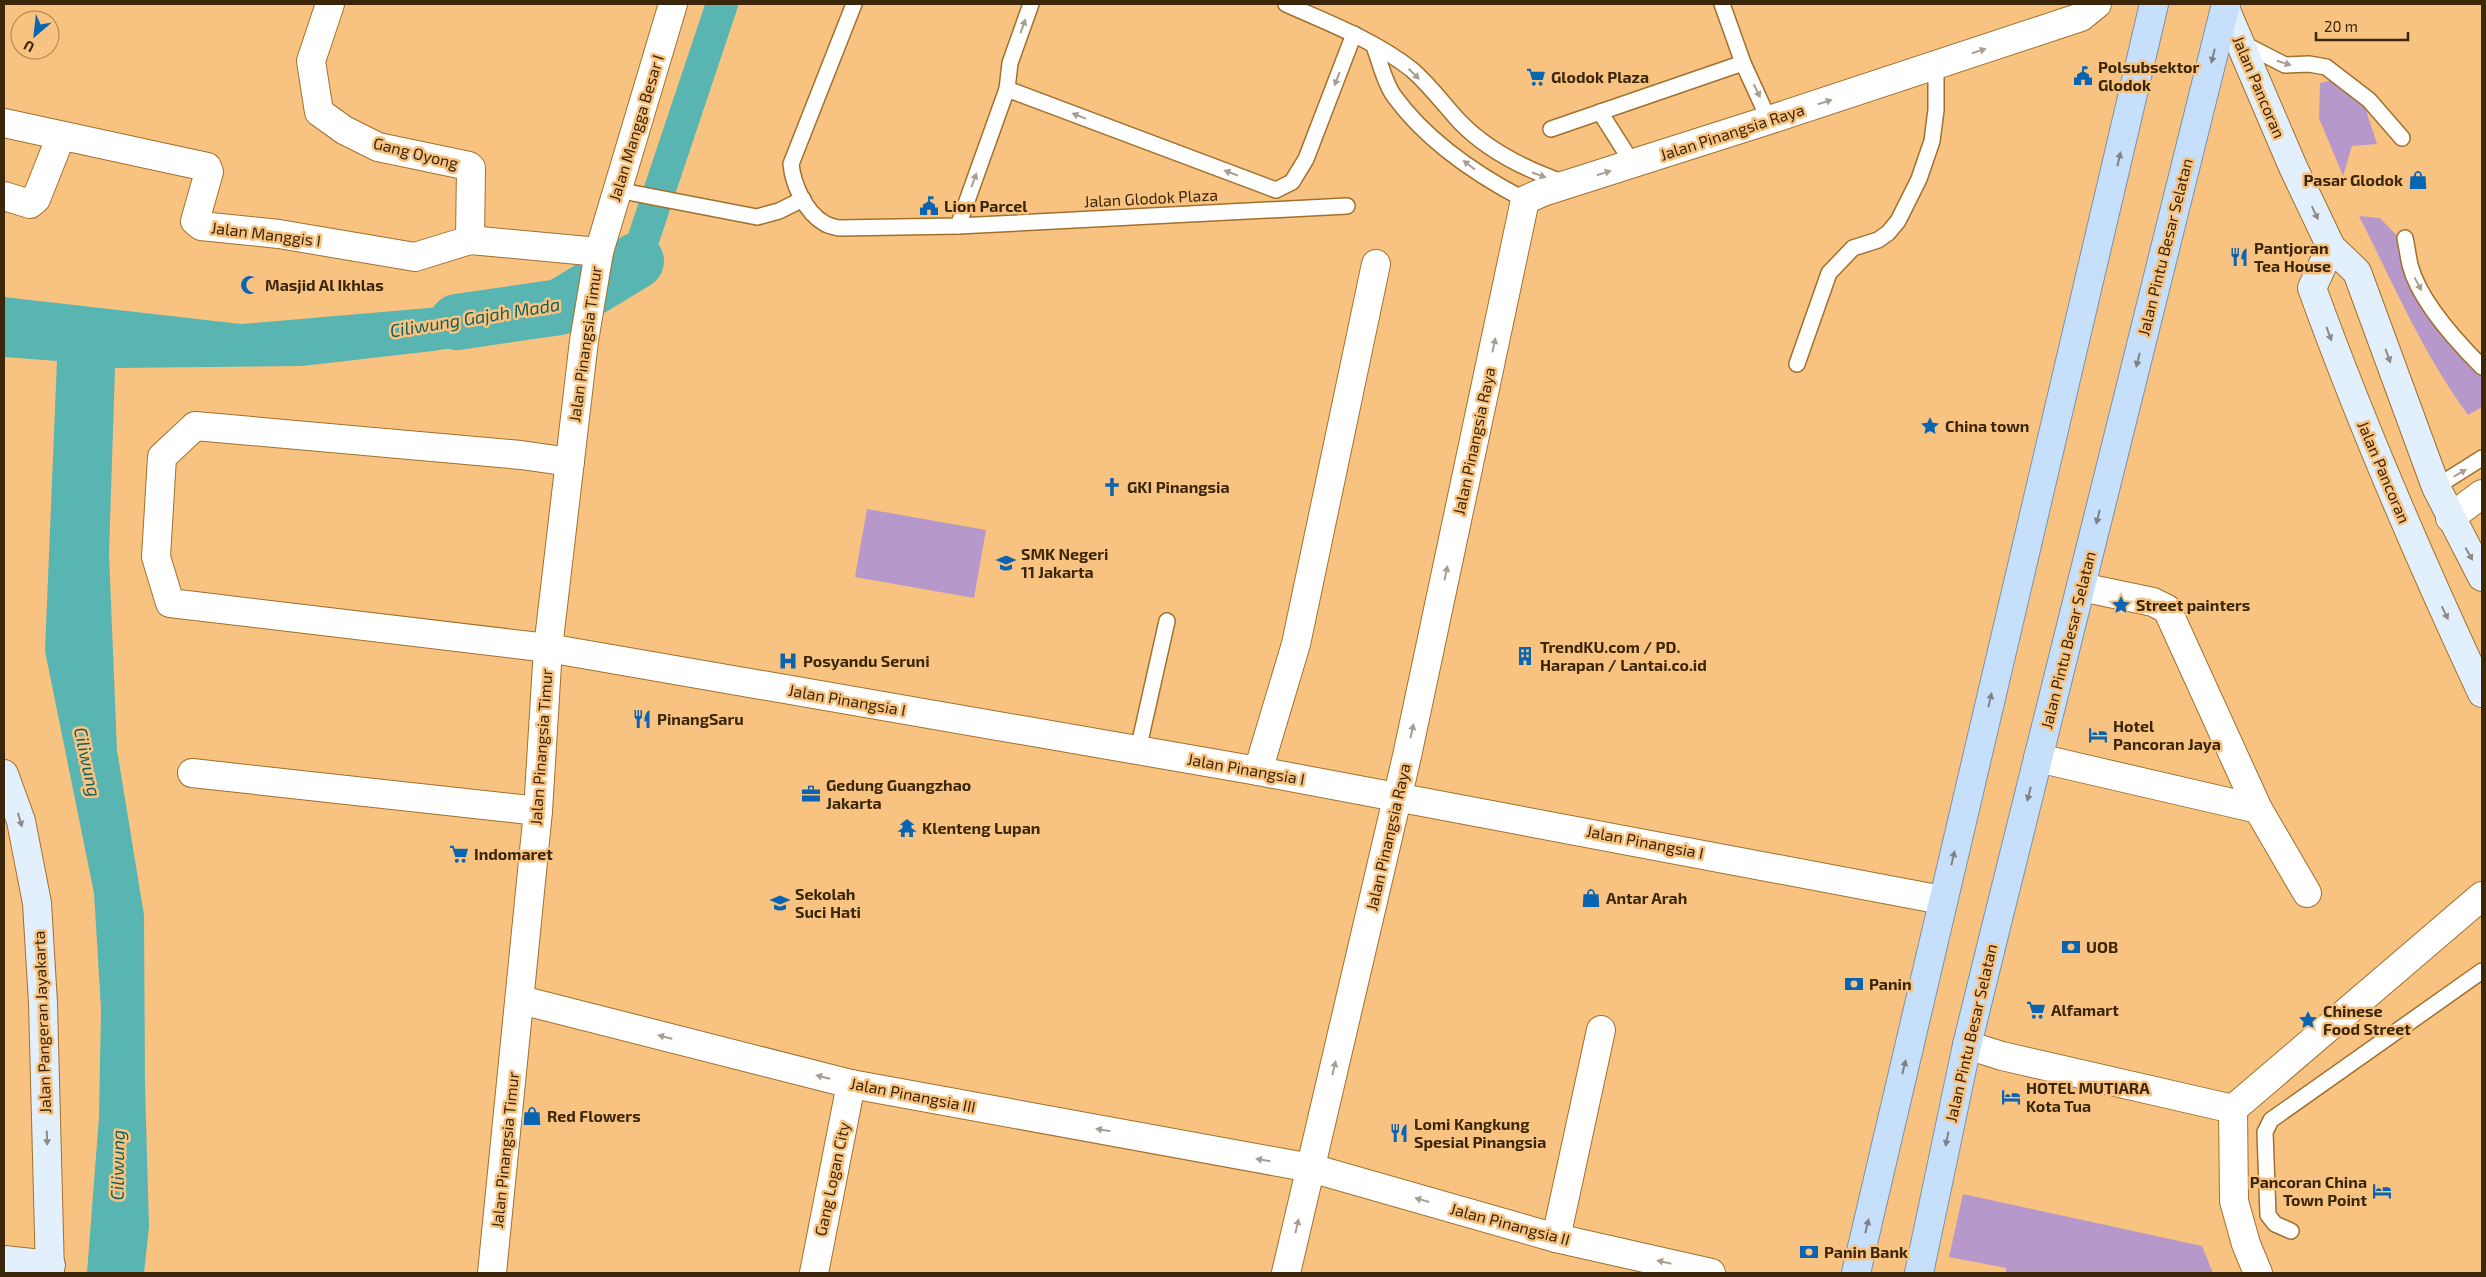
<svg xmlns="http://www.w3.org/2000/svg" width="2486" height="1277" viewBox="0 0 2486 1277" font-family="'Exo 2',sans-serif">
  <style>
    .green { fill: #b698ca }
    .water { fill: #59b5b2 }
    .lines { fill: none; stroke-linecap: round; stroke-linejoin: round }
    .canal { stroke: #59b5b2; stroke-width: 32 }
    .river { stroke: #59b5b2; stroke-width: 56 }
    .service-casing { stroke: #a1702d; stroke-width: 18 }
    .minor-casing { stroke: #a1702d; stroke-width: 30 }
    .tertiary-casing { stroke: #a1702d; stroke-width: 30 }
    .secondary-casing { stroke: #a1702d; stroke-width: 30 }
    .primary-casing { stroke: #7d91a5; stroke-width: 30 }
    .service { stroke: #fff; stroke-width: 15 }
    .minor { stroke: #fff; stroke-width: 28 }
    .tertiary { stroke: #fff; stroke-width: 28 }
    .secondary { stroke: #e2effd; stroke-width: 28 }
    .primary { stroke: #c6dffb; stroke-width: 28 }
    .oneway { fill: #a79d91 }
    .oneway2 { fill: #808282 }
    .oneway3 { fill: #8e8a84 }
    .labels { text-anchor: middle; stroke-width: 5; stroke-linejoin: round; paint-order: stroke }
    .poi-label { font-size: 16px; font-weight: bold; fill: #3b260a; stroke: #f8c381; text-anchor: start }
    .street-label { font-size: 16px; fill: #3b260a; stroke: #f8c381 }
    .water-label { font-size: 18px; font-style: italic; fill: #13615e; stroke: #f8c381 }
  </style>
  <rect width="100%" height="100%" fill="#f8c381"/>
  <!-- green -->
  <g class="green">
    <path d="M 2334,80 L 2365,107 L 2377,144 L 2352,146 L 2343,176 L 2319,118 L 2320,83 Z"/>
    <path d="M 2359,216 L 2380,218 L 2403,242 L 2410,273 L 2468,362 L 2482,377 L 2482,407 L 2468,415 C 2423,354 2393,283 2359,216 Z"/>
    <path d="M 867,509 L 986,530 L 974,598 L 855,577 Z"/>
    <path d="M 1963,1194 L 2202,1246 L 2213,1273 L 2006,1273 L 2006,1268 L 1949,1257 Z"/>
  </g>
  <!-- water -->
  <path class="water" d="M 4,297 L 241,324 L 534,299 L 530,336 L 433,351 L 302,366 L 115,368 L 109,554 L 117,750 L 144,915 L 145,1085 L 149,1227 L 144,1273 L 87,1273 L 99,1117 L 101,1009 L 94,893 L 45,651 L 57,361 L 4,357 Z"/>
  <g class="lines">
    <!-- canal -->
    <path class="canal" d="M 636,261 L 722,4"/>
    <!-- river -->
    <path class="river" d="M 457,322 L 560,307 L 636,261"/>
    <!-- service casing -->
    <g class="service-casing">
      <g id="service">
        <path d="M 854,4 L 791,164 C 793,184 805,212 824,223 C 828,226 834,227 839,228 L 958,226 L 1347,206"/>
        <path d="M 1286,4 C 1328,23 1374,40 1411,69 C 1429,84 1444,105 1460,122 C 1489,152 1527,170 1565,183"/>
        <path d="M 1722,4 L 1743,63 L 1769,120"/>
        <path d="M 2242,43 L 2285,65 L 2309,64 L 2326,67 L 2369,100 L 2402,138"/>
        <path d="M 1374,46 C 1380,62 1384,82 1394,96 C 1426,140 1477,175 1525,200"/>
        <path d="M 1007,89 L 1276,190 L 1292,182 L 1306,159 L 1354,34"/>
        <path d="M 1600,112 L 1633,164"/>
        <path d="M 1551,129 L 1743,63"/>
        <path d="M 617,190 L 757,217 L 779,211 L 803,199"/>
        <path d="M 958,226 L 1007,89 L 1010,63 L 1031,4"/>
        <path d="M 2405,238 C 2407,247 2408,256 2410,265 C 2419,300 2457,342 2482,367"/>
        <path d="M 1797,364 L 1829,273 L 1853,248 L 1878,240 L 1888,233 L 1898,221 L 1919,179 L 1932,141 L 1936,110 L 1936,65"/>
        <path d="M 2436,487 L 2482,458"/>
        <path d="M 1138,750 L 1167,621"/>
        <path d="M 2291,1231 L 2275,1224 L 2268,1215 L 2265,1132 L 2271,1120 L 2482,971"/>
      </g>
    </g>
    <!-- minor casing -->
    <g class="minor-casing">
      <g id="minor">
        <path d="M 330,4 L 311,61 L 319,112 L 344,130 L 378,147 L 469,166 L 471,168 L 470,240"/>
        <path d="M 4,123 L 207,167 L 209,172 L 195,221 L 201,226 L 279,234 L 415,257 L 470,240 L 599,252"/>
        <path d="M 4,196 L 30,204 L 36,199 L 61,136"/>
        <path d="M 570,462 L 521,455 L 195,426 L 162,457 L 156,557 L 170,603 L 548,648 L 1258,771 L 1942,900"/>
        <path d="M 2450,518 L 2482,494"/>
        <path d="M 2081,587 L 2153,602 L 2167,609 L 2258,809 L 2307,893"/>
        <path d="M 2038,758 L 2258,809"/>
        <path d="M 1258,771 L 1296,644 L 1376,264"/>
        <path d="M 192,773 L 538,811"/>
        <path d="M 521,1000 L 851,1084 L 1311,1168 L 1556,1238 L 1711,1273"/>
        <path d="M 1967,1045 L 2002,1056 L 2233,1109"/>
        <path d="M 2233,1109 L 2482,896"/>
        <path d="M 2233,1109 L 2234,1201 L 2246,1244 L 2258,1273"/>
        <path d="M 1556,1238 L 1601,1030"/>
        <path d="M 814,1273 L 851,1084"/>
        <path d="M 1286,1273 L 1407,756 L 1525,200 L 1543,192 L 1769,120 L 2081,17 L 2097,4"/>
      </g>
    </g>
    <!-- tertiary casing -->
    <g class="tertiary-casing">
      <path id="tertiary" d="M 492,1273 L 538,811 L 548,648 L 584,341 L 599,252 L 673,4"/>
    </g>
    <!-- secondary casing -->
    <g class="secondary-casing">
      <g id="secondary">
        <path d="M 2225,8 L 2293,167 L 2331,247 L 2357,272 L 2436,487 L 2482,577"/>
        <path d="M 2331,247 L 2312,288 C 2362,426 2420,560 2482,693"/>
        <path d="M 4,774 L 21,821 L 37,903 L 43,1003 L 50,1273"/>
        <path d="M 4,1260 L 51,1265"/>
      </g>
    </g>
    <!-- primary casing -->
    <g class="primary-casing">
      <g id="primary">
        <path d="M 1856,1273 L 2154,4"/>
        <path d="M 1919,1273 L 1967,1045 L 1994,935 L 2226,4"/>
      </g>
    </g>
    <!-- service -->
    <use href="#service" class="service"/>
    <!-- minor -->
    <use href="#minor" class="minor"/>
    <!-- tertiary -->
    <use href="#tertiary" class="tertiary"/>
    <!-- secondary -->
    <use href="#secondary" class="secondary"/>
    <!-- primary -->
    <use href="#primary" class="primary"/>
  </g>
  <!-- one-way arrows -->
  <defs><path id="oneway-solid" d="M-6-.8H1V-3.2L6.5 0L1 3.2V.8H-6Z" transform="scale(1.25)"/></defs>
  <g class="oneway">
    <use href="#oneway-solid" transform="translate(1023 26) rotate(-70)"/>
    <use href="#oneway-solid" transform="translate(1979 51) rotate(-18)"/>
    <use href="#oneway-solid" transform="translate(2284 63) rotate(17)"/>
    <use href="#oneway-solid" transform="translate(1414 74) rotate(44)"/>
    <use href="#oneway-solid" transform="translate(1337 79) rotate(111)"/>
    <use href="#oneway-solid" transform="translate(1757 91) rotate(64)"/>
    <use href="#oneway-solid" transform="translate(1825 102) rotate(-18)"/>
    <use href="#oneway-solid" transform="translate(1079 116) rotate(-159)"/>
    <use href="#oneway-solid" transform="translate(1469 165) rotate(-143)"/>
    <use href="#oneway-solid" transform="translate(1231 173) rotate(-159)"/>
    <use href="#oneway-solid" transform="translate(1604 173) rotate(-17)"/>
    <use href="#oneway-solid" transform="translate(1539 175) rotate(19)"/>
    <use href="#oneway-solid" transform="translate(974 180) rotate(-70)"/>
    <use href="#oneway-solid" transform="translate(2418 284) rotate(62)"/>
    <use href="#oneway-solid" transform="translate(1494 345) rotate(-78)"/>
    <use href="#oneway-solid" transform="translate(2460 473) rotate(-30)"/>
    <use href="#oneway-solid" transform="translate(1446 573) rotate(-78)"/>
    <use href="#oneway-solid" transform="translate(1412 731) rotate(-78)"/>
    <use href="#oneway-solid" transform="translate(665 1037) rotate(-166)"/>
    <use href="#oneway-solid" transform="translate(1334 1068) rotate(-77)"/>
    <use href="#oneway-solid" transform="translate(823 1077) rotate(-166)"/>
    <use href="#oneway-solid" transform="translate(1103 1130) rotate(-170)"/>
    <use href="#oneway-solid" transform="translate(1263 1160) rotate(-170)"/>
    <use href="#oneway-solid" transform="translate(1422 1200) rotate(-164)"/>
    <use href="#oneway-solid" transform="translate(1297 1226) rotate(-77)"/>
    <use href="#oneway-solid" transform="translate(1664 1262) rotate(-167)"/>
  </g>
  <g class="oneway2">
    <use href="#oneway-solid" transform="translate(2213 56) rotate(104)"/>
    <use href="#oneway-solid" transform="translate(2119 159) rotate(-77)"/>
    <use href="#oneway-solid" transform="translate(2138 360) rotate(104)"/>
    <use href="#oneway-solid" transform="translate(2098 517) rotate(104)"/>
    <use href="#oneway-solid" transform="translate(1990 700) rotate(-77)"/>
    <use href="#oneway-solid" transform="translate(2029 794) rotate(104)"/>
    <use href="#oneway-solid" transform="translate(1953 858) rotate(-77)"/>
    <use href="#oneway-solid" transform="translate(1904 1067) rotate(-77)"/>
    <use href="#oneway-solid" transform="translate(1947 1139) rotate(102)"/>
    <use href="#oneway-solid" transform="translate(1867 1226) rotate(-77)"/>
  </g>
  <g class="oneway3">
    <use href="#oneway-solid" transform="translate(2315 213) rotate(65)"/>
    <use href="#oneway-solid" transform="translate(2329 334) rotate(70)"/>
    <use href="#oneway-solid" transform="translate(2388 356) rotate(70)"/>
    <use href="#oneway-solid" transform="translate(2469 554) rotate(61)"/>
    <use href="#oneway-solid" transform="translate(2445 613) rotate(65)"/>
    <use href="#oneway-solid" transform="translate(20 820) rotate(74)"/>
    <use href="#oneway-solid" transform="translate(47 1138) rotate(88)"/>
  </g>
  <!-- icons -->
  <defs>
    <g id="civic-bare" transform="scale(1.5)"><path d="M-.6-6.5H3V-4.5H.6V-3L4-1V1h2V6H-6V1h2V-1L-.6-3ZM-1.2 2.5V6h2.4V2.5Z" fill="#0964b1" stroke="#f8c381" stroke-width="2.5" paint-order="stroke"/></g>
    <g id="supermarket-bare" transform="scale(1.5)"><path d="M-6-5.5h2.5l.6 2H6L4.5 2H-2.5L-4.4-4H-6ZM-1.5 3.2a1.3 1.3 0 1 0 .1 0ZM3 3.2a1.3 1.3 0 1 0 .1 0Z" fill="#0964b1" stroke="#f8c381" stroke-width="2.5" paint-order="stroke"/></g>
    <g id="shop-bare" transform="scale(1.5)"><path d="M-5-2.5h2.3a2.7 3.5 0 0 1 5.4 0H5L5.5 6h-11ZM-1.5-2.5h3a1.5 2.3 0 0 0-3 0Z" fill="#0964b1" stroke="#f8c381" stroke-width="2.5" paint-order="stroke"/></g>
    <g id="restaurant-bare" transform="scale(1.5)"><path d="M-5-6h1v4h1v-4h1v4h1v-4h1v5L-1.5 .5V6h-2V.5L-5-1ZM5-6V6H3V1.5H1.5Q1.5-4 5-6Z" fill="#0964b1" stroke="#f8c381" stroke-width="2.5" paint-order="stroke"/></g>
    <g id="mosque-bare" transform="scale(1.5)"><path d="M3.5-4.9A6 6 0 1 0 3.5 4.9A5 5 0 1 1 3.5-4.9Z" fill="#0964b1" stroke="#f8c381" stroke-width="2.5" paint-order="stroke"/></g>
    <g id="sight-bare" transform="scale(1.5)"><path d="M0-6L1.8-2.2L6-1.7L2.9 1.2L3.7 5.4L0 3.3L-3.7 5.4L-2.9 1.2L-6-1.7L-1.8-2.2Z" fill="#0964b1" stroke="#f8c381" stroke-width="2.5" paint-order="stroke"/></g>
    <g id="church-bare" transform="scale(1.5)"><path d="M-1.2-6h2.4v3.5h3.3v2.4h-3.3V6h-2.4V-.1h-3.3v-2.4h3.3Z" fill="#0964b1" stroke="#f8c381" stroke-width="2.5" paint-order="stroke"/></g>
    <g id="school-bare" transform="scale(1.5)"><path d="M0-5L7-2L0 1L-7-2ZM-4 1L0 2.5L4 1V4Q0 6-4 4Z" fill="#0964b1" stroke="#f8c381" stroke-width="2.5" paint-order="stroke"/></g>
    <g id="building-bare" transform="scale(1.5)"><path d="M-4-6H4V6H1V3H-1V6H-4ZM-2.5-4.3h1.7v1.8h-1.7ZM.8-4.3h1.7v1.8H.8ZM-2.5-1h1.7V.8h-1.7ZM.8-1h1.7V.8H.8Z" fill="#0964b1" stroke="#f8c381" stroke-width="2.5" paint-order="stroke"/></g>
    <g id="hospital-bare" transform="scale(1.5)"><path d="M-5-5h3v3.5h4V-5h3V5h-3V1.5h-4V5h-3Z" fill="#0964b1" stroke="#f8c381" stroke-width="2.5" paint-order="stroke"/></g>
    <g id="hotel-bare" transform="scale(1.5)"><path d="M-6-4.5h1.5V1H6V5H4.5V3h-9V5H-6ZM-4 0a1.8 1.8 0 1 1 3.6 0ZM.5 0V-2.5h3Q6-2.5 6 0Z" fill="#0964b1" stroke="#f8c381" stroke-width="2.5" paint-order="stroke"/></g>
    <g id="office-bare" transform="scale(1.5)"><path d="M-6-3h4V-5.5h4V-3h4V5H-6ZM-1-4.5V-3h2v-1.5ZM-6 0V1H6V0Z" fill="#0964b1" stroke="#f8c381" stroke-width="2.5" paint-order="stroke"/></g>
    <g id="temple-bare" transform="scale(1.5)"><path d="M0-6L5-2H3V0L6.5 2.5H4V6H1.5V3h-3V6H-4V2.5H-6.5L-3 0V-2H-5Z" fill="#0964b1" stroke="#f8c381" stroke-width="2.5" paint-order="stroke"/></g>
    <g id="bank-bare" transform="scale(1.5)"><path d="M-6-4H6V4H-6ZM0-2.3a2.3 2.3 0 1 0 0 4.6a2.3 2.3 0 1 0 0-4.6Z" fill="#0964b1" stroke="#f8c381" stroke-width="2.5" paint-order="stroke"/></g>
  </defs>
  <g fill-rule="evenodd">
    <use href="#civic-bare" x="2083" y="76"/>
    <use href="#supermarket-bare" x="1536" y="77"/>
    <use href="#shop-bare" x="2418" y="180"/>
    <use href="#civic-bare" x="929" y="206"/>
    <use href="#restaurant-bare" x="2239" y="257"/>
    <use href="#mosque-bare" x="250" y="285"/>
    <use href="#sight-bare" x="1930" y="426"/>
    <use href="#church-bare" x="1112" y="487"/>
    <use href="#school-bare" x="1006" y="563"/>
    <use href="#sight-bare" x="2121" y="605"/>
    <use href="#building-bare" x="1525" y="656"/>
    <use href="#hospital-bare" x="788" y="661"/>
    <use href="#restaurant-bare" x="642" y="719"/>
    <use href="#hotel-bare" x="2098" y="735"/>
    <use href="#office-bare" x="811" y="794"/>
    <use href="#temple-bare" x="907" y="828"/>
    <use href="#supermarket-bare" x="459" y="854"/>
    <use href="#shop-bare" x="1591" y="898"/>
    <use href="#school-bare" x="780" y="903"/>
    <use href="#bank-bare" x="2071" y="947"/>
    <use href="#bank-bare" x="1854" y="984"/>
    <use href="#supermarket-bare" x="2036" y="1010"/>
    <use href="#sight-bare" x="2308" y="1020"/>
    <use href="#hotel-bare" x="2011" y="1097"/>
    <use href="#shop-bare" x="532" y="1116"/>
    <use href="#restaurant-bare" x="1399" y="1133"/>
    <use href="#hotel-bare" x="2382" y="1191"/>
    <use href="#bank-bare" x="1809" y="1252"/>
  </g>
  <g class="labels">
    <!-- poi labels -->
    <g class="poi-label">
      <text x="2098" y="73">Polsubsektor<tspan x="2098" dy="18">Glodok</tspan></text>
      <text x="1551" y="83">Glodok Plaza</text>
      <text x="2403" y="186" text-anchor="end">Pasar Glodok</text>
      <text x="944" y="212">Lion Parcel</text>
      <text x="2254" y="254">Pantjoran<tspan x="2254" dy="18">Tea House</tspan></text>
      <text x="265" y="291">Masjid Al Ikhlas</text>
      <text x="1945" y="432">China town</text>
      <text x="1127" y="493">GKI Pinangsia</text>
      <text x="1021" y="560">SMK Negeri<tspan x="1021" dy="18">11 Jakarta</tspan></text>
      <text x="2136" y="611">Street painters</text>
      <text x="1540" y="653">TrendKU.com / PD.<tspan x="1540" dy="18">Harapan / Lantai.co.id</tspan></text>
      <text x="803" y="667">Posyandu Seruni</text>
      <text x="657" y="725">PinangSaru</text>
      <text x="2113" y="732">Hotel<tspan x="2113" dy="18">Pancoran Jaya</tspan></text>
      <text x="826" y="791">Gedung Guangzhao<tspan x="826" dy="18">Jakarta</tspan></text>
      <text x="922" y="834">Klenteng Lupan</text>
      <text x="474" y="860">Indomaret</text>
      <text x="795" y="900">Sekolah<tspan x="795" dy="18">Suci Hati</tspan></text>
      <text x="1606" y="904">Antar Arah</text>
      <text x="2086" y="953">UOB</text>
      <text x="1869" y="990">Panin</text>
      <text x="2051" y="1016">Alfamart</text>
      <text x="2323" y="1017">Chinese<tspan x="2323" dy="18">Food Street</tspan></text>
      <text x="2026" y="1094">HOTEL MUTIARA<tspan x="2026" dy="18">Kota Tua</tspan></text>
      <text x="547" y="1122">Red Flowers</text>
      <text x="1414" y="1130">Lomi Kangkung<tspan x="1414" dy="18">Spesial Pinangsia</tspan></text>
      <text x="2367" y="1188" text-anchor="end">Pancoran China<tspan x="2367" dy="18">Town Point</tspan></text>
      <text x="1824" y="1258">Panin Bank</text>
    </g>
    <!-- street labels -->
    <g class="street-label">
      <text transform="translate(2259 87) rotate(67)" y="6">Jalan Pancoran</text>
      <text transform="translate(636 128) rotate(-73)" y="6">Jalan Mangga Besar I</text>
      <text transform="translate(1732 132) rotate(-18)" y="6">Jalan Pinangsia Raya</text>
      <text transform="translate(416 153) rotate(14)" y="6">Gang Oyong</text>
      <text transform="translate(1151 198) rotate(-3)" y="6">Jalan Glodok Plaza</text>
      <text transform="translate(266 234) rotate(7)" y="6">Jalan Manggis I</text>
      <text transform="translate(2165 247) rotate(-76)" y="6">Jalan Pintu Besar Selatan</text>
      <text transform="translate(585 344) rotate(-82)" y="6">Jalan Pinangsia Timur</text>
      <text transform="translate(1474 441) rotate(-78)" y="6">Jalan Pinangsia Raya</text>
      <text transform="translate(2384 472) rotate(67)" y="6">Jalan Pancoran</text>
      <text transform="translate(2068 640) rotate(-76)" y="6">Jalan Pintu Besar Selatan</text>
      <text transform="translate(847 700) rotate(10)" y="6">Jalan Pinangsia I</text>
      <text transform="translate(541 747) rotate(-86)" y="6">Jalan Pinangsia Timur</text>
      <text transform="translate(1246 769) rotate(10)" y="6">Jalan Pinangsia I</text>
      <text transform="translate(1388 837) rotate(-77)" y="6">Jalan Pinangsia Raya</text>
      <text transform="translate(1645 842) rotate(11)" y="6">Jalan Pinangsia I</text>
      <text transform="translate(42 1022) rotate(-92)" y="6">Jalan Pangeran Jayakarta</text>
      <text transform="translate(1971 1033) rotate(-77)" y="6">Jalan Pintu Besar Selatan</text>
      <text transform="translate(913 1095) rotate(11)" y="6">Jalan Pinangsia III</text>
      <text transform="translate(505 1150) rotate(-84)" y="6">Jalan Pinangsia Timur</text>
      <text transform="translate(832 1179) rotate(-78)" y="6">Gang Logan City</text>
      <text transform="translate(1510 1224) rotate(15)" y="6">Jalan Pinangsia II</text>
    </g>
    <!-- water labels -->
    <g class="water-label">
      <text transform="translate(475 318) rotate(-9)" y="6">Ciliwung Gajah Mada</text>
      <text transform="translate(87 762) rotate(78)" y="6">Ciliwung</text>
      <text transform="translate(118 1165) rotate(-89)" y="6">Ciliwung</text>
    </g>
  </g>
  <!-- border -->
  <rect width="2486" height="1277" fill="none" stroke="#3b260a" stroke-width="10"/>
  <!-- north arrow -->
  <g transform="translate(35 35) rotate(208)"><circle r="24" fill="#f8c381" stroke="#ac8451"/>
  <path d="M0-4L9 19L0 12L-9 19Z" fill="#0964b1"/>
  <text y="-8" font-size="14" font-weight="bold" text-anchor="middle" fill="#3b260a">U</text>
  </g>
  <!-- scale -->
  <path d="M2316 32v8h92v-8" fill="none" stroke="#3b260a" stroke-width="2.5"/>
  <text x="2324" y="32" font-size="15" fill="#3b260a" stroke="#f8c381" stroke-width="4" paint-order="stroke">20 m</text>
</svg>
